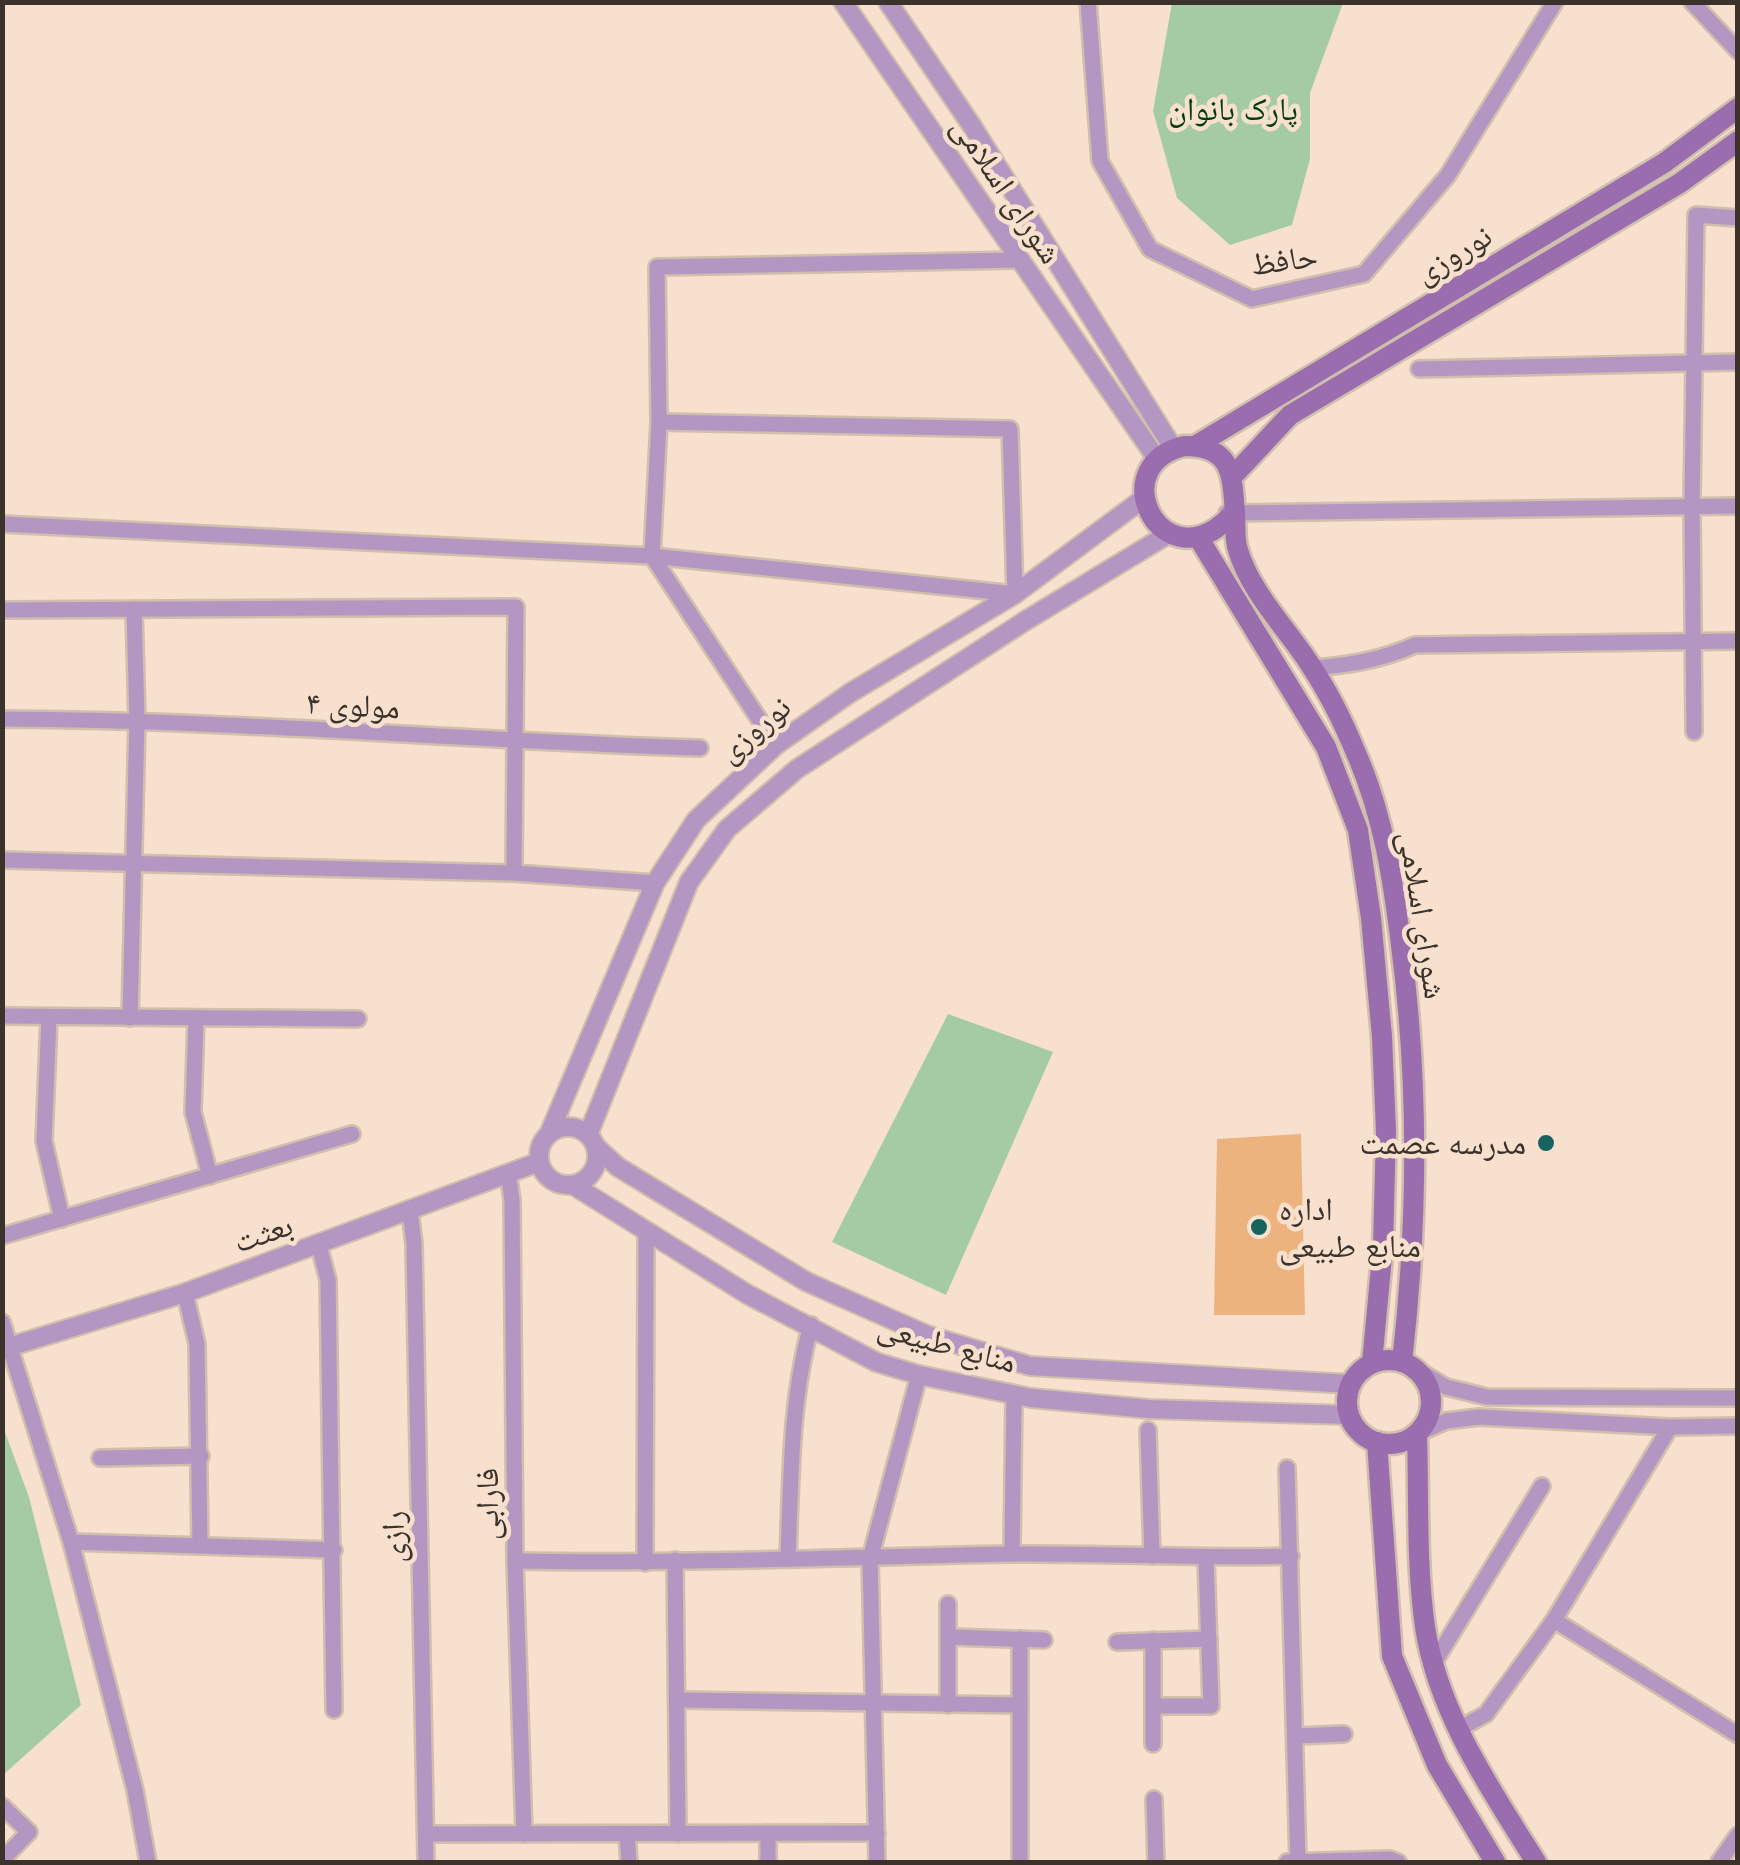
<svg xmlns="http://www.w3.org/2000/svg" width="1740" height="1865" viewBox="0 0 1740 1865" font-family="Poppins,'Noto Naskh Arabic',sans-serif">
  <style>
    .green { fill: #a5cba5 }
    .building { fill: #edb37f }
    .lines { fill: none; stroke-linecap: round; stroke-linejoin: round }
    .minor-casing { stroke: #d1bead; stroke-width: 20 }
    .tertiary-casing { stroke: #d1bead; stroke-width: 22 }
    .secondary-casing { stroke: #d1bead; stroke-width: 25 }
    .minor { stroke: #b396c1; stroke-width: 15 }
    .tertiary { stroke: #b396c1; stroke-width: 18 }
    .secondary { stroke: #9a6eae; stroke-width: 20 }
    .poi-dot { fill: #17645f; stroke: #f7e1ce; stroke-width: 4 }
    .labels { text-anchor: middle; stroke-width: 9; stroke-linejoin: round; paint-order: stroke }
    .park-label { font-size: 32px; fill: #003f0c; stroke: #f7e1ce }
    .street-label { font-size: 32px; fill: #3b322b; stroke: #f7e1ce }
    .poi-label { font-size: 32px; fill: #3b322b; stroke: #f7e1ce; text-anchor: end }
  </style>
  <rect width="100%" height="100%" fill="#f7e1ce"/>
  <!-- green -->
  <g class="green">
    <path d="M 1172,3 L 1343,3 L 1310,93 L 1310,159 L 1292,225 L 1230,245 L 1177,198 L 1153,111 Z"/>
    <path d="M 948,1014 L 1053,1052 L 946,1295 L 832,1242 Z"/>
    <path d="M 3,1427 L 29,1497 L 81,1705 L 3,1775 Z"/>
  </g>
  <!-- building -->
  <path class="building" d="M 1301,1134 L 1305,1315 L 1214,1315 L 1217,1139 Z"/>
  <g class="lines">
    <!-- minor casing -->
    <g class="minor-casing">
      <g id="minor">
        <path d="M 1088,2 L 1100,161 L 1150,249 L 1252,299 L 1364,274 L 1448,175 L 1555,2"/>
        <path d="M 1692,2 L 1738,51"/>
        <path d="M 1419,369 L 1738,362"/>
        <path d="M 1227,513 L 1738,506"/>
        <path d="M 2,524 L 652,556 L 1015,594 L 1010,429 L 659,422"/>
        <path d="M 2,610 L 516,607 L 514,873"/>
        <path d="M 1313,668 C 1350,665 1381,660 1415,645 L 1738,641"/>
        <path d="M 2,719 C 235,720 467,741 700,748"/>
        <path d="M 1694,732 L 1692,506 L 1696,215 L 1738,218"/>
        <path d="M 776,745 L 652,556 L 659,422 L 657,267 L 1019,260"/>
        <path d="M 2,860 L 514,873 L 655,883"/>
        <path d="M 2,1016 L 358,1019"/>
        <path d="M 49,1017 L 44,1141 L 62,1219"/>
        <path d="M 130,1018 L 137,720 L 134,609"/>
        <path d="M 196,1018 L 193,1112 L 210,1176"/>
        <path d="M 508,1173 L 512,1200 L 515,1561 L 524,1834"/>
        <path d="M 410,1211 L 414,1244 L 426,1862"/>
        <path d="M 2,1236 L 352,1134"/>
        <path d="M 319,1246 L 328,1280 L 334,1710"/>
        <path d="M 185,1293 L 197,1344 L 200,1546"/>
        <path d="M 2,1322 L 71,1542 L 135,1790 L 148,1862"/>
        <path d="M 1416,1369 L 1446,1387 L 1487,1397 L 1738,1398"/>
        <path d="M 1148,1430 L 1152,1556"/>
        <path d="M 1417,1434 L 1446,1421 L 1479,1417 L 1670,1427 L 1738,1426"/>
        <path d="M 100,1458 L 201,1456"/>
        <path d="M 1287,1468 L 1298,1862"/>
        <path d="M 71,1542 L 334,1550"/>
        <path d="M 1012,1554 L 1014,1394"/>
        <path d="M 788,1559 C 791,1481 790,1401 811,1325"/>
        <path d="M 675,1560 L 678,1834"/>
        <path d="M 515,1561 C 680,1564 845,1557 1010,1554 C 1104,1553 1197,1559 1291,1556"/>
        <path d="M 645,1563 L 646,1233"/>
        <path d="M 1554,1620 L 1738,1735"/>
        <path d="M 950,1637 L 1044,1640"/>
        <path d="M 1020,1639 L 1020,1862"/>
        <path d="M 1117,1642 L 1209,1639"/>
        <path d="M 1435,1661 L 1542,1486"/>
        <path d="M 677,1700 L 1020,1705"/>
        <path d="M 948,1705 L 948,1604"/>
        <path d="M 1155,1706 L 1211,1706 L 1206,1559"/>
        <path d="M 1459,1729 L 1486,1714 L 1554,1620 L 1670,1427"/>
        <path d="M 1295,1736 L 1344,1734"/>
        <path d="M 1153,1744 L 1153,1640"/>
        <path d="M 1154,1799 L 1156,1862"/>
        <path d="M 2,1806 L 29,1832 L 2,1860"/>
        <path d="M 428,1834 L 877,1833"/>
        <path d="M 627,1834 L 629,1862"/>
        <path d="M 768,1862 L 768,1833"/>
        <path d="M 877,1862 L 870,1559 L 919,1375"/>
        <path d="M 1287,1862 L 1390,1859 L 1398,1862"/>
        <path d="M 1719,1862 L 1738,1835"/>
      </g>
    </g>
    <!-- tertiary casing -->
    <g class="tertiary-casing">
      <g id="tertiary">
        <path d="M 843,2 L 1157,459"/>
        <path d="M 888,2 L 972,126 L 1173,448"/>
        <circle cx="568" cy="1156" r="29"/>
        <path d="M 549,1134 L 655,883 L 696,820 L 776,745 L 850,693 L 1015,594 L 1144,498"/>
        <path d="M 588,1135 L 689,882 L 727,829 L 797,769 L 1025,621 L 1170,533"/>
        <path d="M 596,1147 L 618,1167 L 807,1282 L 927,1335 L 1030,1366 L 1351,1384"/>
        <path d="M 573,1185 L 747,1294 L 876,1362 L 919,1375 L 1031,1398 L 1149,1409 L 1349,1415"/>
        <path d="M 2,1349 L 185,1293 L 539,1162"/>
      </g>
    </g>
    <!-- secondary casing -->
    <g class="secondary-casing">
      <g id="secondary">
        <path d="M 1184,446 C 1233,446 1232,475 1235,513 C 1227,519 1219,528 1210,532 C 1152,562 1110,464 1184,446 Z"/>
        <path d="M 1195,446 L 1664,163 L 1738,108"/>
        <path d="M 1233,476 L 1290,415 L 1680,183 L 1738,141"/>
        <path d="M 1235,513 C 1236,524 1234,539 1238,550 C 1250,592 1288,630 1311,666 C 1329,693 1344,724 1356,753 C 1383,814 1393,880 1401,945 C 1419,1084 1418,1223 1402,1362"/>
        <path d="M 1198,537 L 1326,747 L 1358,830 L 1371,918 L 1382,1037 L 1386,1131 L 1383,1246 L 1372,1363"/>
        <circle cx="1389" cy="1402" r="42"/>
        <path d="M 1417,1434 C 1419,1497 1416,1564 1425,1627 C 1438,1713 1491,1790 1536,1862"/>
        <path d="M 1377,1442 L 1392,1656 L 1437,1765 L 1495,1862"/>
      </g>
    </g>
    <!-- minor -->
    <use href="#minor" class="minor"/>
    <!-- tertiary -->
    <use href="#tertiary" class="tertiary"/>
    <!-- secondary -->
    <use href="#secondary" class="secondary"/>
  </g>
  <!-- markers -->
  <g class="poi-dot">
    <circle cx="1546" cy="1143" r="10"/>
    <circle cx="1259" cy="1227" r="10"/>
  </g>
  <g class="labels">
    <!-- park labels -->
    <g class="park-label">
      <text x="1233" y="120">پارک بانوان</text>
    </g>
    <!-- street labels -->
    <g class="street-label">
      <text transform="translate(1007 190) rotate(56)" y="11">شورای اسلامی</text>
      <text transform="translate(1453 254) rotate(-31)" y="11">نوروزی</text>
      <text transform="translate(1284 260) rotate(-8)" y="11">حافظ</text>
      <text transform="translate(353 705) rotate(3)" y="11">مولوی ۴</text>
      <text transform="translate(754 729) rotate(-40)" y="11">نوروزی</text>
      <text transform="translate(1423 915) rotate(81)" y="11">شورای اسلامی</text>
      <text transform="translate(263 1233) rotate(-19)" y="11">بعثت</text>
      <text transform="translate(947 1344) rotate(15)" y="11">منابع طبیعی</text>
      <text transform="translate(487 1504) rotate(-90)" y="11">فارابی</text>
      <text transform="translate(393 1537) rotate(-91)" y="11">رازی</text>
    </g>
    <!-- poi labels -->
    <g class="poi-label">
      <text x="1526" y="1154">مدرسه عصمت</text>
      <text x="1279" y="1220" text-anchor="start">اداره<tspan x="1279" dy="37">منابع طبیعی</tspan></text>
    </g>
  </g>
  <!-- border -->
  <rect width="1740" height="1865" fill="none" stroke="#3b322b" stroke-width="10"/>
</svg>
